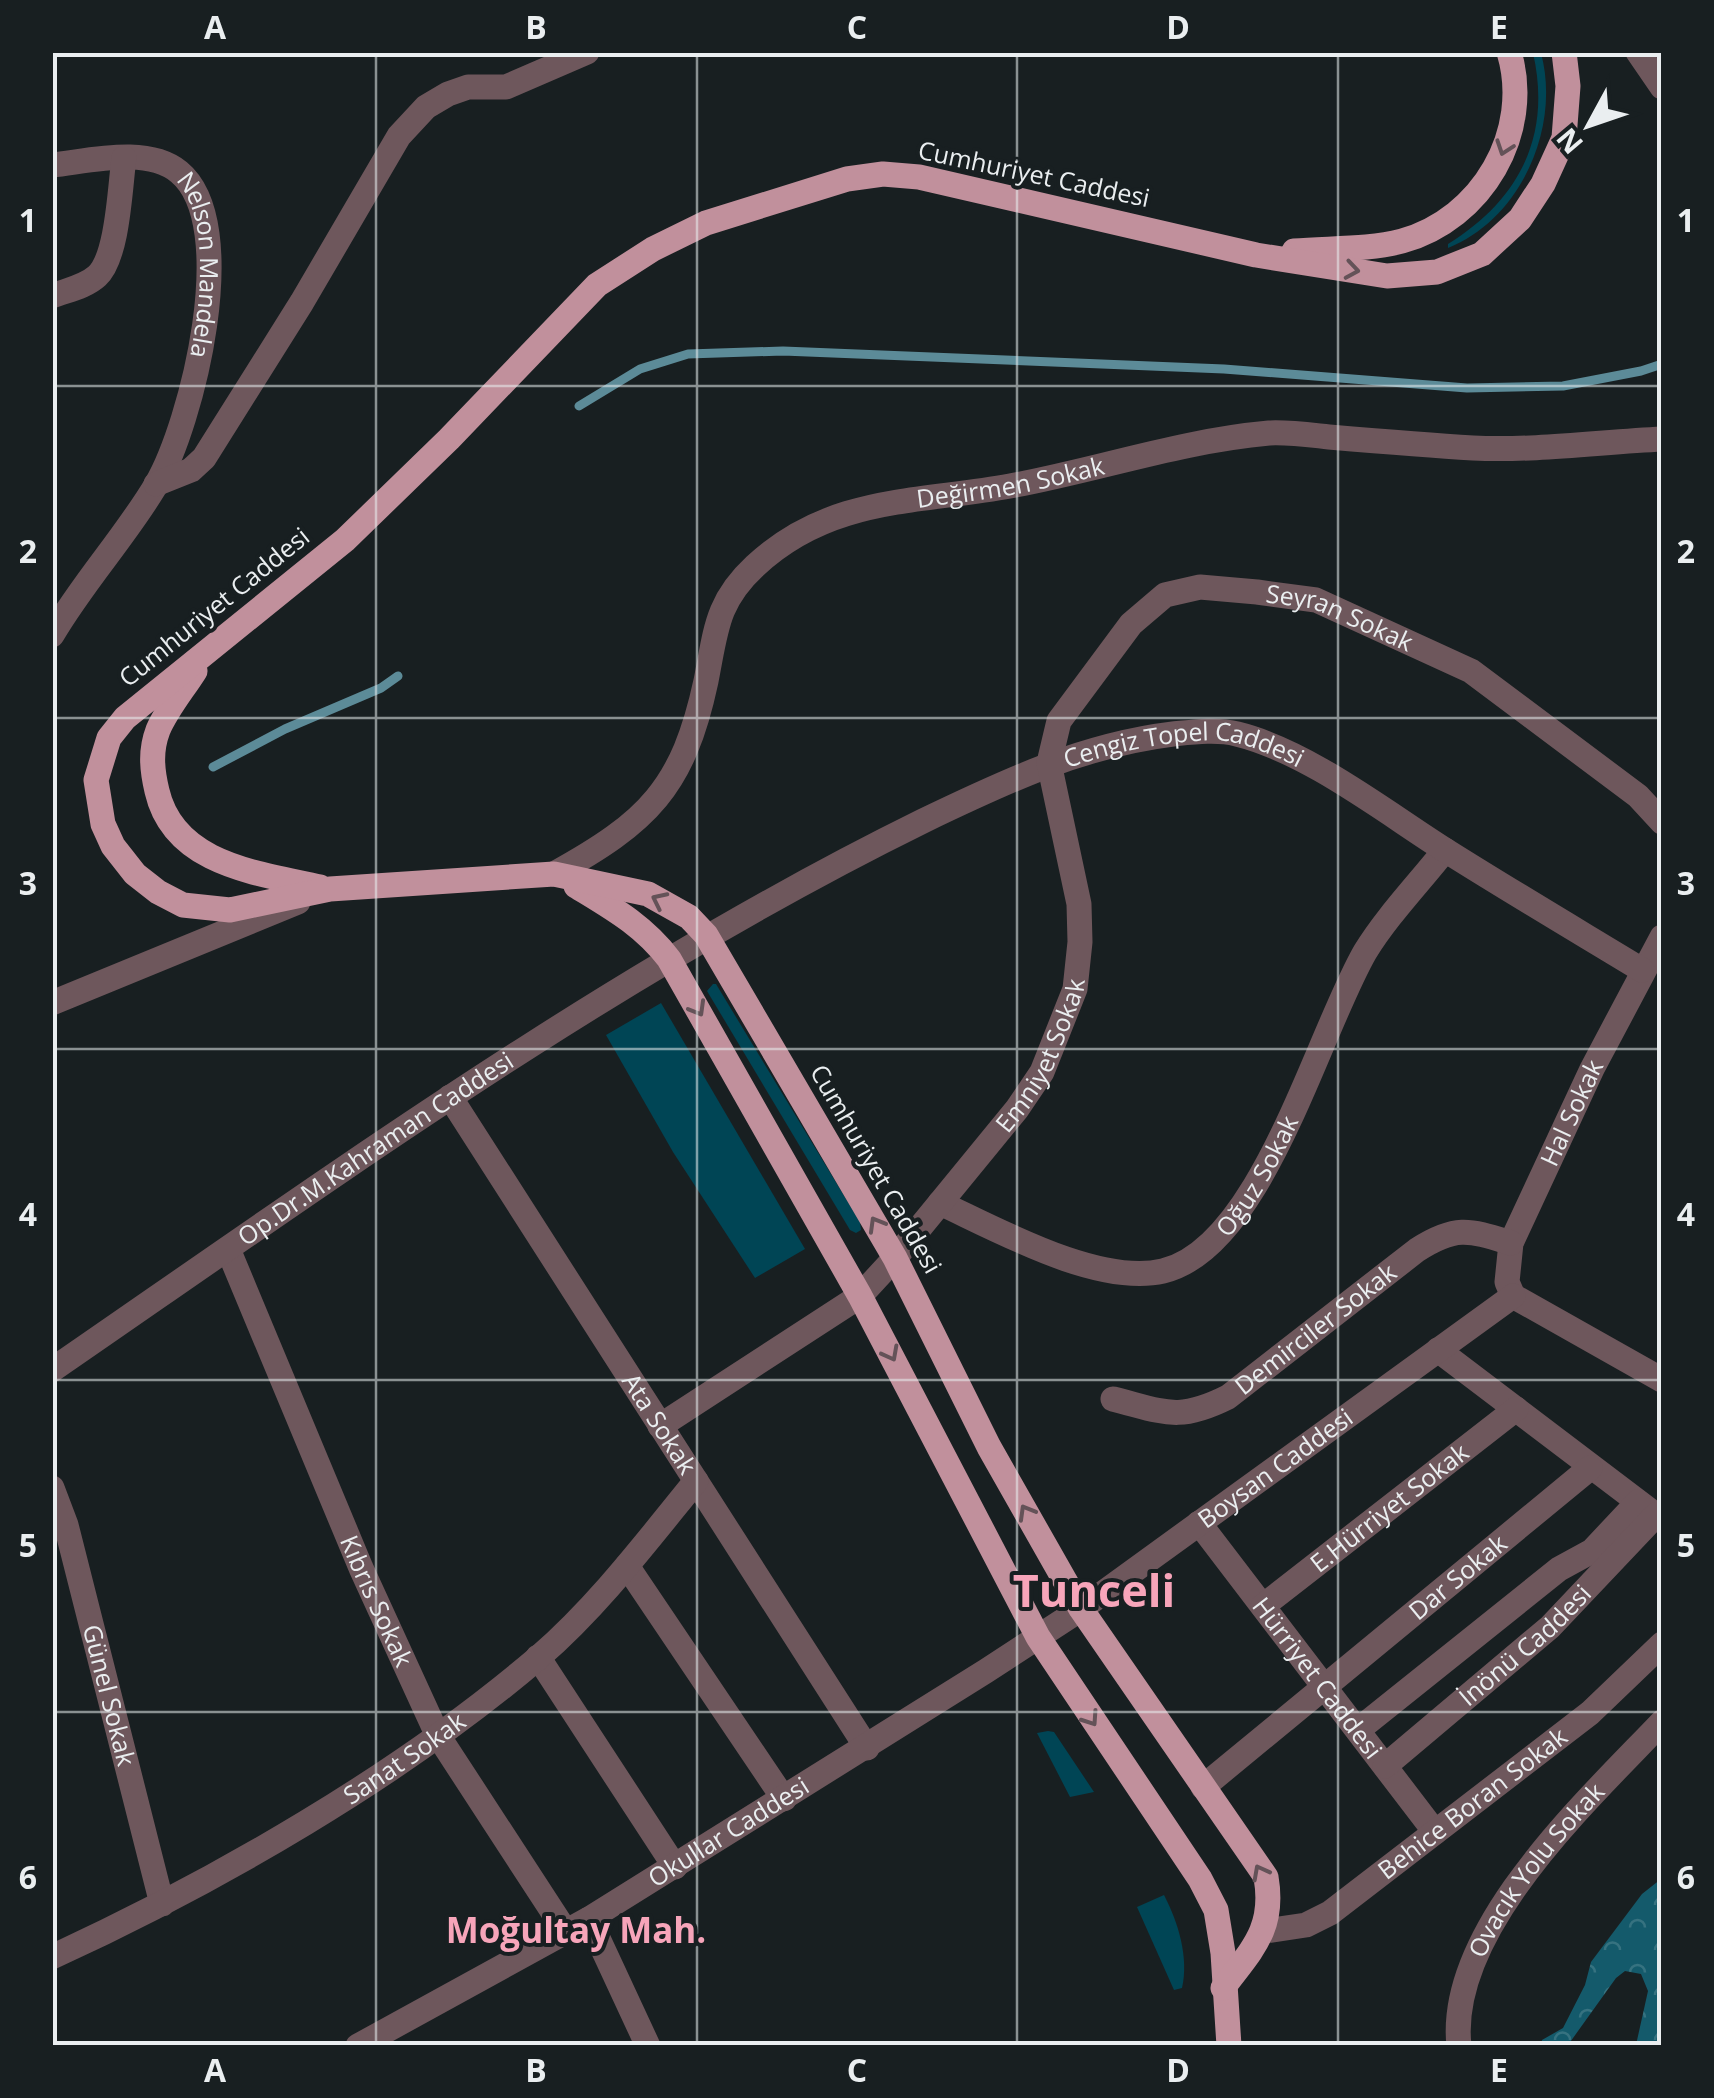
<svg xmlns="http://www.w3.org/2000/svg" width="1714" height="2098" viewBox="0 0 1714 2098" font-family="'Open Sans',sans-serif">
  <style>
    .green { fill: #004555 }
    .forest { fill: url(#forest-crowns) }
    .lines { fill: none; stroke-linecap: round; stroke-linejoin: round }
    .stream { stroke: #5c8b98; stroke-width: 9 }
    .minor { stroke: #6e575c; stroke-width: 25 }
    .major { stroke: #c1909c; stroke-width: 25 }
    .oneway { stroke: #645258 }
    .grid { fill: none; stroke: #eaeef0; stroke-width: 2.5; stroke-opacity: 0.55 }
    .labels { text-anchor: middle; stroke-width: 8; stroke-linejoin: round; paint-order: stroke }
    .street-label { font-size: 25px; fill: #eaeef0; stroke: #181f21 }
    .district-label { font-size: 35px; font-weight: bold; fill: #f7a5ba; stroke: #181f21 }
    .town-label { font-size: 45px; font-weight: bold; fill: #f7a5ba; stroke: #181f21 }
    .neatline { fill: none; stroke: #eaeef0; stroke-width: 4 }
    .grid-label { font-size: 32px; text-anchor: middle; font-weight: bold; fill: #eaeef0 }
  </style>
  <defs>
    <pattern id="forest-crowns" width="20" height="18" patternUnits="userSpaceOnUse" patternTransform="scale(2.5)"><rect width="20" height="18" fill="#145a6b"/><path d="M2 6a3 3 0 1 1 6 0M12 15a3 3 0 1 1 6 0" fill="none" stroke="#367280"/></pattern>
  </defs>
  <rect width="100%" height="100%" fill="#181f21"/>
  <!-- green -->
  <g class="green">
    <path d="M 1533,53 L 1541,53 C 1561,127 1521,219 1448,248 L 1448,244 C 1519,200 1552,136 1533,53 Z"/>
    <path d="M 713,984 L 716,984 L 860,1222 L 861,1230 L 856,1233 L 850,1230 L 707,991 Z"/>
    <path d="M 661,1003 L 805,1249 L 755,1278 L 673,1152 L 606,1035 Z"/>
    <path d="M 1048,1731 L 1054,1732 L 1094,1792 L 1070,1797 L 1037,1733 Z"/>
    <path d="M 1164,1895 C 1178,1922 1189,1957 1182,1988 L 1174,1990 L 1137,1907 Z"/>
  </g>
  <!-- forest -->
  <path class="forest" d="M 1661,1879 L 1661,2045 L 1636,2045 L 1648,1991 L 1641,1974 L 1625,1971 L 1616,1978 L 1568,2045 L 1541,2045 L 1542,2040 L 1563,2028 L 1585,1985 L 1591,1962 L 1642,1894 Z"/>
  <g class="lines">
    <!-- stream -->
    <g class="stream">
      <path d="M 579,406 L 640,369 L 688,354 L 783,351 L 1224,369 L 1467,388 L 1563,386 L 1641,371 L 1662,364"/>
      <path d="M 213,767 L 285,729 L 381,688 L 398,676"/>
    </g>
    <!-- minor -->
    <g class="minor">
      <path d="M 1638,52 L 1662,87"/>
      <path id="s1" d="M 52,165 C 90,161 147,146 179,172 C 242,224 192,424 156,485 C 125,537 83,582 52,635"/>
      <path d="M 52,296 C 67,290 85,287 97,276 C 118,257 120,186 124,158"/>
      <path d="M 156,484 L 191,470 L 204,458 L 302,302 L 399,136 L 426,107 L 448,94 L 468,87 L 506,87 L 587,52"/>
      <path id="s2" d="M 554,874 C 648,822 683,788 706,681 C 716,631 716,602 755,566 C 830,496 917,503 1010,486 C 1097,470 1180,441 1269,433 C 1289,432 1310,435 1329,437 C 1377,441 1425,445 1473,448 C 1535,451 1600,442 1662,439"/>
      <path d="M 52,1003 L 298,902"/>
      <path id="s3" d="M 450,1097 L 867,1748"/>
      <path id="s4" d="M 940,1203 C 998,1230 1098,1286 1163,1271 C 1261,1248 1317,1035 1365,952 C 1387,916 1419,883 1445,850"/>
      <path id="s5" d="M 228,1249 L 361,1568 L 437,1734 L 566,1932"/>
      <path id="s6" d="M 1513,1296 L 1507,1282 L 1511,1243 L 1592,1069 L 1662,937"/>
      <path d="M 1513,1296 L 1662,1380"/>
      <path d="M 1438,1350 L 1649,1510"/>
      <path id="s7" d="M 52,1370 C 335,1175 614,973 923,821 C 1004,782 1082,745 1173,734 C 1193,732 1217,729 1237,734 C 1307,751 1385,812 1445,850 C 1510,891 1576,930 1642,970"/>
      <path id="s8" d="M 1113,1399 C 1165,1412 1178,1422 1228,1397 L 1417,1250 C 1456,1225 1469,1230 1511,1243"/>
      <path id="s9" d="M 660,1426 L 860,1296 L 895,1258 L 1017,1109 L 1042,1072 L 1075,989 L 1080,942 L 1079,904 L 1049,763 L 1059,721 L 1131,624 L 1165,595 L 1200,587 L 1257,592 L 1316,600 L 1471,671 L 1638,796 L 1662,822"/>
      <path id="s10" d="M 52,1488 L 66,1525 L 162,1904"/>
      <path id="s11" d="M 1199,1523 L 1435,1832"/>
      <path d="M 627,1566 L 784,1799"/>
      <path id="s12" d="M 1263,1606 L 1516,1409"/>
      <path d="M 538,1657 L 675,1867"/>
      <path d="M 1358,1730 L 1559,1569 L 1592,1551 L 1638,1502"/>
      <path id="s13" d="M 1385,1766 L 1550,1627 L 1656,1515"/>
      <path id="s14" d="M 1203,1787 L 1590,1468"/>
      <path d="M 589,1919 L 648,2046"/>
      <path id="s15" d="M 1265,1931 L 1306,1925 L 1330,1913 L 1590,1713 L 1662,1644"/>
      <path id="s16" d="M 52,1957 C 217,1881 401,1775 539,1657 C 598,1606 647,1541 696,1481"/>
      <path id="s17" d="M 358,2046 L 589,1919 L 986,1671 L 1081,1609 L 1513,1296"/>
      <path id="s18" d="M 1459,2046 C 1446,1930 1589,1799 1662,1722"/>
    </g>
    <!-- major -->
    <g class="major">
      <path d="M 1294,251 C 1329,248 1369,250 1402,241 C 1482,219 1533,132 1509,52"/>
      <path d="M 195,671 C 183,690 167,709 158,730 C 150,751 152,770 157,791 C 174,865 258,873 320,887"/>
      <path d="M 576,886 C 612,908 643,925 669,959 L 860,1296 L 1038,1637 L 1200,1879 L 1216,1910 L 1223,1953 L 1229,2046"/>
      <path d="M 1223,1988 C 1252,1949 1275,1929 1266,1877 L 1081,1609 L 989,1447 L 895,1258 L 706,935 L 689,917 L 648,894 L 554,874 L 330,889 L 230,910 L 183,905 L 158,892 L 135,874 L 113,846 L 103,824 L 96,780 L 109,738 L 125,718 L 345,540 L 449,439 L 597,285 L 653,249 L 706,223 L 847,179 L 883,174 L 919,177 L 1256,255 L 1387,276 L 1437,272 L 1482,254 L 1520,219 L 1543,184 L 1564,138 L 1568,86 L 1564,52"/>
    </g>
  </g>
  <!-- one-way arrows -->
  <defs><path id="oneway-chevron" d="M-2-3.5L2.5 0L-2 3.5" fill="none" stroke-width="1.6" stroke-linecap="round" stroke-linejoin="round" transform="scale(2.5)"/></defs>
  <g class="oneway">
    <use href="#oneway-chevron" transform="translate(1504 148) rotate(109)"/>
    <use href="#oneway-chevron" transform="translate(1352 270) rotate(9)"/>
    <use href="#oneway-chevron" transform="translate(659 900) rotate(-154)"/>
    <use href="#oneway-chevron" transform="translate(698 1009) rotate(60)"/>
    <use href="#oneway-chevron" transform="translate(876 1224) rotate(-120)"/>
    <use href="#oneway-chevron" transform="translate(891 1354) rotate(62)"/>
    <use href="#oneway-chevron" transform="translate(1026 1512) rotate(-120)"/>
    <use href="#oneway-chevron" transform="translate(1091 1719) rotate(56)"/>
    <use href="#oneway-chevron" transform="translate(1260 1872) rotate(-118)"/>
  </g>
  <!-- grid -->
  <path class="grid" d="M 376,52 L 376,2046M 697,52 L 697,2046M 1017,52 L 1017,2046M 1338,52 L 1338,2046M 52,386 L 1662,386M 52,718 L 1662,718M 52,1049 L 1662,1049M 52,1380 L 1662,1380M 52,1712 L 1662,1712"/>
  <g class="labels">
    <!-- street labels -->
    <g class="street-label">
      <text transform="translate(1034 174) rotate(12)" y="9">Cumhuriyet Caddesi</text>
      <text dy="9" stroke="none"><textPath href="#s1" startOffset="230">Nelson Mandela</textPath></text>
      <text dy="9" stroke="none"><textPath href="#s2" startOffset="658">Değirmen Sokak</textPath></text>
      <text transform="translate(214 607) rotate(-39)" y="9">Cumhuriyet Caddesi</text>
      <text dy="9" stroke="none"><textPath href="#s9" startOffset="1235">Seyran Sokak</textPath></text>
      <text dy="9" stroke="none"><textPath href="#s7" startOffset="1308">Cengiz Topel Caddesi</textPath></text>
      <text dy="9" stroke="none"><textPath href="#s9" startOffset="542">Emniyet Sokak</textPath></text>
      <text dy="9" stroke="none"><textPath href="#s6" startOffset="198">Hal Sokak</textPath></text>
      <text dy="9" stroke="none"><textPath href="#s7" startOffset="392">Op.Dr.M.Kahraman Caddesi</textPath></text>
      <text transform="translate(876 1169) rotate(60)" y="9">Cumhuriyet Caddesi</text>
      <text dy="9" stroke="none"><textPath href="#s4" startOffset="375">Oğuz Sokak</textPath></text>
      <text dy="9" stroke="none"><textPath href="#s8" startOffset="230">Demirciler Sokak</textPath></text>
      <text dy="9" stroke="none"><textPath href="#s3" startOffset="388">Ata Sokak</textPath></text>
      <text dy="9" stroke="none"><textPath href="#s17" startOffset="1085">Boysan Caddesi</textPath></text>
      <text dy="9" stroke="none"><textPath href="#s12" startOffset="160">E.Hürriyet Sokak</textPath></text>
      <text dy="9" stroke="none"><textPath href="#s14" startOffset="330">Dar Sokak</textPath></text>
      <text dy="9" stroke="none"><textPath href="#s5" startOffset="382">Kıbrıs Sokak</textPath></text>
      <text dy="9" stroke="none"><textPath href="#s13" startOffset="185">İnönü Caddesi</textPath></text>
      <text dy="9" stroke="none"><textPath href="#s11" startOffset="195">Hürriyet Caddesi</textPath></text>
      <text dy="9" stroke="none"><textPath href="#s10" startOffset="215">Günel Sokak</textPath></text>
      <text dy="9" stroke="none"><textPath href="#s16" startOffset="405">Sanat Sokak</textPath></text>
      <text dy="9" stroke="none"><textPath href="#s15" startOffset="248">Behice Boran Sokak</textPath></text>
      <text dy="9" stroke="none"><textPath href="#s17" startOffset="428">Okullar Caddesi</textPath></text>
      <text dy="9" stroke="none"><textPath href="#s18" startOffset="198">Ovacık Yolu Sokak</textPath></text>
    </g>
    <!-- district labels -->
    <g class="district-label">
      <text x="576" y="1943">Moğultay Mah.</text>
    </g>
    <!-- town labels -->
    <g class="town-label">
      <text x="1094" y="1607">Tunceli</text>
    </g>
  </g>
  <!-- border -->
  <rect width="1714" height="2098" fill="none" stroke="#181f21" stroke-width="110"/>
  <!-- north arrow -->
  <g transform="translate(1589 125) rotate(230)" stroke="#181f21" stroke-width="8" paint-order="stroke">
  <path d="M0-8L18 38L0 25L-18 38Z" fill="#eaeef0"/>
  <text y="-15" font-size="28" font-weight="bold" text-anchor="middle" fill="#eaeef0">N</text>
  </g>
  <rect x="55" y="55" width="1604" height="1988" class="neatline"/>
  <g class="grid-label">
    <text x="215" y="39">A</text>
    <text x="536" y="39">B</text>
    <text x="857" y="39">C</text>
    <text x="1178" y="39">D</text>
    <text x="1499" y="39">E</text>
    <text x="28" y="232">1</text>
    <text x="1686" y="232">1</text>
    <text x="28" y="563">2</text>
    <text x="1686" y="563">2</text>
    <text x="28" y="895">3</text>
    <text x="1686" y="895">3</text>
    <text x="28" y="1226">4</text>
    <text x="1686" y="1226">4</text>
    <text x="28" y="1557">5</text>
    <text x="1686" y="1557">5</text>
    <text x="28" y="1889">6</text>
    <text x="1686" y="1889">6</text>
    <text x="215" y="2082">A</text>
    <text x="536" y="2082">B</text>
    <text x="857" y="2082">C</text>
    <text x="1178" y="2082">D</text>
    <text x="1499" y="2082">E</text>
  </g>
</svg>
